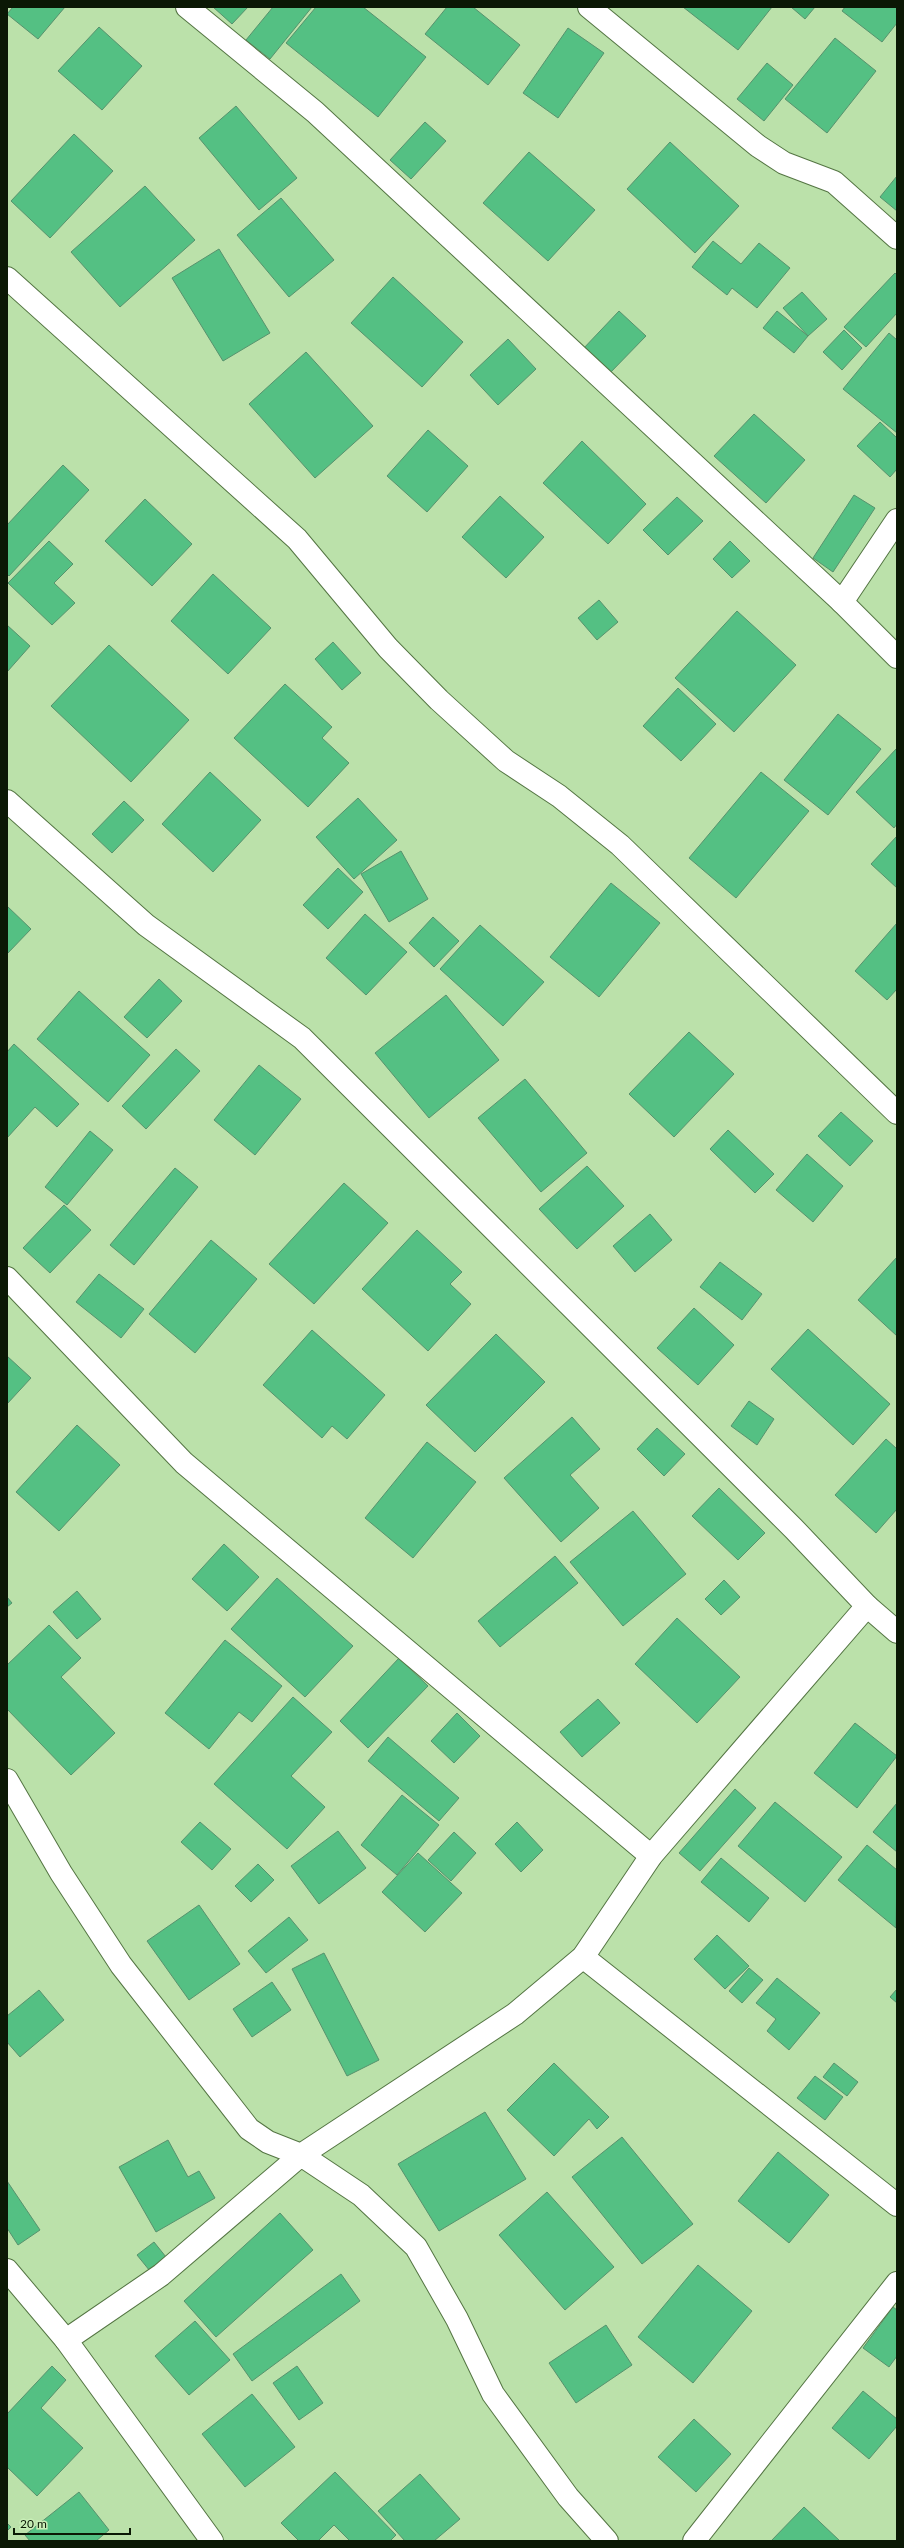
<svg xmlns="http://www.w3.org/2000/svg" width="904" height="2548" viewBox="0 0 904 2548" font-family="Lato,sans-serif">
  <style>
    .building { fill: #54c083; stroke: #57926d }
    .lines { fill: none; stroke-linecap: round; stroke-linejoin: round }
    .minor-casing { stroke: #547543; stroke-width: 24 }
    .minor { stroke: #fff; stroke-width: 22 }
  </style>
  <rect width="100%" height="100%" fill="#bbe1aa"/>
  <!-- building -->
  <g class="building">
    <path d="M 13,7 L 65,7 L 38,39 L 7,14 Z"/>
    <path d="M 213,7 L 248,7 L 232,24 Z"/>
    <path d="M 273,7 L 312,7 L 270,59 L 246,40 Z"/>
    <path d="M 316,7 L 363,7 L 426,57 L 378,117 L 286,43 Z"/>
    <path d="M 447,7 L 473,7 L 520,45 L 488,85 L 425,34 Z"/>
    <path d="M 683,7 L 772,7 L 738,50 Z"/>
    <path d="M 791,7 L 815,7 L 805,19 Z"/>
    <path d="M 845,7 L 897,7 L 897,23 L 882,42 L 842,11 Z"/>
    <path d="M 99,27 L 142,66 L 102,110 L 58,71 Z"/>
    <path d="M 568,28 L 604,53 L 558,118 L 523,93 Z"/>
    <path d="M 835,38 L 876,71 L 827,133 L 785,99 Z"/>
    <path d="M 767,63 L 793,85 L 764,121 L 737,99 Z"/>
    <path d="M 236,106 L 297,178 L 259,210 L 199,138 Z"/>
    <path d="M 425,122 L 446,141 L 411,179 L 390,160 Z"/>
    <path d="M 74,134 L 113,171 L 50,238 L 11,201 Z"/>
    <path d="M 670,142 L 739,206 L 695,253 L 627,189 Z"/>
    <path d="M 529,152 L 595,210 L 548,261 L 483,203 Z"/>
    <path d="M 897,176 L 897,211 L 880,197 Z"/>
    <path d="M 145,186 L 195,240 L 120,307 L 71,252 Z"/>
    <path d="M 281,198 L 334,260 L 289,297 L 237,235 Z"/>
    <path d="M 713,241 L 741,264 L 759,243 L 790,268 L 757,308 L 732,288 L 727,295 L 692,267 Z"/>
    <path d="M 219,249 L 270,333 L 223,361 L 172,278 Z"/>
    <path d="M 895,273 L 897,275 L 897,313 L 866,347 L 844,327 Z"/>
    <path d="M 393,277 L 463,342 L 422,387 L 351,323 Z"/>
    <path d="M 802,292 L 827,319 L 808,336 L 783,308 Z"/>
    <path d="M 619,311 L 646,336 L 608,375 L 582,350 Z"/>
    <path d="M 777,311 L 808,336 L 794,353 L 763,328 Z"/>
    <path d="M 844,330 L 862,348 L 842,370 L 823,352 Z"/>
    <path d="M 889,333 L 897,340 L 897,433 L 843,389 Z"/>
    <path d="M 508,339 L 536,369 L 498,405 L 470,375 Z"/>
    <path d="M 306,352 L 373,426 L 315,478 L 249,404 Z"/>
    <path d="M 754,414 L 805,460 L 766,503 L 714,456 Z"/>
    <path d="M 880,422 L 897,438 L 897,469 L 890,477 L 857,446 Z"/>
    <path d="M 428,430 L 468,466 L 427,512 L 387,476 Z"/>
    <path d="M 582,441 L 646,504 L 608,544 L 543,483 Z"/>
    <path d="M 63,465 L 89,490 L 9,576 L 7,574 L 7,525 Z"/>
    <path d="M 854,495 L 875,508 L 833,572 L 813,558 Z"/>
    <path d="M 500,496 L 544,537 L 506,578 L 462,537 Z"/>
    <path d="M 677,497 L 703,521 L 668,555 L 643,530 Z"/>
    <path d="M 145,499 L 192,544 L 152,586 L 105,541 Z"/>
    <path d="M 49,541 L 73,564 L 54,583 L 75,603 L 52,625 L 8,583 Z"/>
    <path d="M 730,541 L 750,561 L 732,578 L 713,559 Z"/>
    <path d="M 213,574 L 271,628 L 228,674 L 171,621 Z"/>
    <path d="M 599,600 L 618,622 L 597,640 L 578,618 Z"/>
    <path d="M 737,611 L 796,665 L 734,732 L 675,678 Z"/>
    <path d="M 7,625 L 30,646 L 7,672 Z"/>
    <path d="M 333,642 L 361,673 L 342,690 L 315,659 Z"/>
    <path d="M 109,645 L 189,720 L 131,782 L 51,706 Z"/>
    <path d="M 285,684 L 332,727 L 322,738 L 349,763 L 308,807 L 234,738 Z"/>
    <path d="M 678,688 L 716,724 L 681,761 L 643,726 Z"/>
    <path d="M 838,714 L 881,749 L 828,815 L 784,780 Z"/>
    <path d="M 897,748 L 897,824 L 894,828 L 856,792 Z"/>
    <path d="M 210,772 L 261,820 L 213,872 L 162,824 Z"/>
    <path d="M 761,772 L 809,811 L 736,898 L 689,858 Z"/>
    <path d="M 358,798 L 397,840 L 354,879 L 316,837 Z"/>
    <path d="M 124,801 L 144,820 L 112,853 L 92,834 Z"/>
    <path d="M 897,836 L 897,888 L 871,864 Z"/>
    <path d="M 401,851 L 428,899 L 389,922 L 361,874 Z"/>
    <path d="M 338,868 L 363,892 L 328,929 L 303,905 Z"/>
    <path d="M 611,883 L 660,923 L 599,997 L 550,957 Z"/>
    <path d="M 7,906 L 31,929 L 7,954 Z"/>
    <path d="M 365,914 L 407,952 L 366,995 L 326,958 Z"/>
    <path d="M 433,917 L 459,941 L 434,967 L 409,943 Z"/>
    <path d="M 897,923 L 897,989 L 887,1000 L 855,971 Z"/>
    <path d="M 480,925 L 544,982 L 503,1026 L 440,969 Z"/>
    <path d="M 159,979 L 182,1001 L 147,1038 L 124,1017 Z"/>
    <path d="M 79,991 L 150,1055 L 108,1102 L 37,1039 Z"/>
    <path d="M 446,995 L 499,1060 L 429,1118 L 375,1053 Z"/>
    <path d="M 689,1032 L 734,1074 L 674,1137 L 629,1094 Z"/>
    <path d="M 14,1044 L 79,1104 L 57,1127 L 35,1107 L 7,1138 L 7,1052 Z"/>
    <path d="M 176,1049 L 200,1071 L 146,1129 L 122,1106 Z"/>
    <path d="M 259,1065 L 301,1099 L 255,1155 L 214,1120 Z"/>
    <path d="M 525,1079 L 587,1153 L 541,1192 L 478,1118 Z"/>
    <path d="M 841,1112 L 873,1141 L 850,1166 L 818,1136 Z"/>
    <path d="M 728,1130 L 774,1174 L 755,1193 L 710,1149 Z"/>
    <path d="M 90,1131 L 113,1150 L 67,1205 L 45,1187 Z"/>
    <path d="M 807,1154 L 843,1186 L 813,1222 L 776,1190 Z"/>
    <path d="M 587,1166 L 624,1206 L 577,1249 L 539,1209 Z"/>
    <path d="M 175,1168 L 198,1187 L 134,1265 L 110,1245 Z"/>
    <path d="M 344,1183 L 388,1223 L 314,1304 L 269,1264 Z"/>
    <path d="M 64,1205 L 91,1230 L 50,1273 L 23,1248 Z"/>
    <path d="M 650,1214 L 672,1240 L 635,1272 L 613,1246 Z"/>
    <path d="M 417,1230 L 462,1272 L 450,1284 L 471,1304 L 428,1351 L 362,1289 Z"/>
    <path d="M 211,1240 L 257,1279 L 195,1353 L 149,1314 Z"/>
    <path d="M 897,1257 L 897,1336 L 858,1300 Z"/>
    <path d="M 720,1262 L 762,1294 L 742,1320 L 700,1287 Z"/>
    <path d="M 99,1274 L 144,1309 L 121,1338 L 76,1302 Z"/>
    <path d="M 694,1308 L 734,1345 L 698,1385 L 657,1348 Z"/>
    <path d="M 808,1329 L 890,1404 L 853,1445 L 771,1369 Z"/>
    <path d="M 312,1330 L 385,1395 L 347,1439 L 332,1426 L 322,1438 L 263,1385 Z"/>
    <path d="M 496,1334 L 545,1382 L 475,1452 L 426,1405 Z"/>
    <path d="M 7,1356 L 31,1378 L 7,1404 Z"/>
    <path d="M 749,1401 L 774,1419 L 757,1445 L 731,1426 Z"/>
    <path d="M 572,1417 L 600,1449 L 570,1475 L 599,1508 L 561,1542 L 504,1478 Z"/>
    <path d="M 77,1425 L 120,1465 L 59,1531 L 16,1492 Z"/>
    <path d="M 657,1428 L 685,1454 L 664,1476 L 637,1449 Z"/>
    <path d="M 886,1439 L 897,1449 L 897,1509 L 876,1533 L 835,1495 Z"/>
    <path d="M 427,1442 L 476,1482 L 413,1558 L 365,1518 Z"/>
    <path d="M 719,1488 L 765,1533 L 738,1560 L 692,1516 Z"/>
    <path d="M 633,1511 L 686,1574 L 623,1626 L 570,1562 Z"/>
    <path d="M 224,1544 L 259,1577 L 227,1611 L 192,1579 Z"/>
    <path d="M 555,1556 L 578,1583 L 500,1647 L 478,1621 Z"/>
    <path d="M 277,1578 L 353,1646 L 305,1697 L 231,1629 Z"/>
    <path d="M 724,1580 L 740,1597 L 721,1615 L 705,1599 Z"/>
    <path d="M 77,1591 L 101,1619 L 77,1639 L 53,1612 Z"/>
    <path d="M 7,1597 L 12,1603 L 7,1607 Z"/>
    <path d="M 677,1618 L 740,1677 L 697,1723 L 635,1664 Z"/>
    <path d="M 49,1625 L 81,1658 L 61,1677 L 115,1733 L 71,1775 L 7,1709 L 7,1665 Z"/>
    <path d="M 225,1640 L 282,1686 L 252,1722 L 239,1712 L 209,1749 L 165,1713 Z"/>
    <path d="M 399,1658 L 428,1686 L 368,1748 L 340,1721 Z"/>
    <path d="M 293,1697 L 332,1732 L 291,1776 L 325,1807 L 287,1849 L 214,1784 Z"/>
    <path d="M 598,1699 L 620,1723 L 582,1757 L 560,1732 Z"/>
    <path d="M 457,1713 L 480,1736 L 454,1763 L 431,1741 Z"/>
    <path d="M 855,1723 L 897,1756 L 857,1808 L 814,1773 Z"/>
    <path d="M 388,1737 L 459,1798 L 439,1821 L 368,1761 Z"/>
    <path d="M 735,1789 L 756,1808 L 700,1871 L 679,1853 Z"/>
    <path d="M 402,1795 L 439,1825 L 397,1875 L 361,1845 Z"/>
    <path d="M 775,1802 L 842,1857 L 805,1902 L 738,1846 Z"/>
    <path d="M 897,1803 L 897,1852 L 873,1832 Z"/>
    <path d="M 200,1822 L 231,1849 L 212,1870 L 181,1842 Z"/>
    <path d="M 517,1822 L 543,1850 L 521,1872 L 495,1844 Z"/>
    <path d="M 338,1831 L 366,1868 L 319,1904 L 291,1866 Z"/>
    <path d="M 454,1832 L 476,1853 L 451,1881 L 428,1860 Z"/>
    <path d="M 867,1845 L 897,1870 L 896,1928 L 838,1880 Z"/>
    <path d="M 418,1853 L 462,1893 L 425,1932 L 382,1892 Z"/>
    <path d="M 721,1858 L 769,1898 L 749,1922 L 701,1882 Z"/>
    <path d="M 258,1864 L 274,1880 L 251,1902 L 235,1886 Z"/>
    <path d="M 199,1905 L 240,1964 L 189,2000 L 147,1941 Z"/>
    <path d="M 289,1917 L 308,1940 L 266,1973 L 248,1951 Z"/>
    <path d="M 717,1935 L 749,1966 L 725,1989 L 694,1959 Z"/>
    <path d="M 324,1953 L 379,2060 L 347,2076 L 292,1969 Z"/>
    <path d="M 749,1968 L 763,1980 L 742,2003 L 729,1991 Z"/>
    <path d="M 777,1978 L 820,2013 L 789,2050 L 767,2031 L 776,2019 L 756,2003 Z"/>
    <path d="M 272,1982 L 291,2010 L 252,2037 L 233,2009 Z"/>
    <path d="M 897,1989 L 897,2003 L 890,1997 Z"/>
    <path d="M 39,1990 L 64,2020 L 20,2057 L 7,2042 L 7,2016 Z"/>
    <path d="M 554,2063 L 609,2117 L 597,2129 L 589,2119 L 554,2156 L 507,2110 Z"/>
    <path d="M 834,2063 L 858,2082 L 847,2096 L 823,2077 Z"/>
    <path d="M 815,2076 L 843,2097 L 825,2120 L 797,2098 Z"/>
    <path d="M 485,2112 L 526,2179 L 439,2231 L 398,2164 Z"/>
    <path d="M 622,2137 L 693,2224 L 642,2264 L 572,2177 Z"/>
    <path d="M 168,2140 L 188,2177 L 199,2171 L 215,2198 L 156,2232 L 119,2167 Z"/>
    <path d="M 778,2152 L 829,2195 L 789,2243 L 738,2201 Z"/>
    <path d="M 7,2181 L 40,2230 L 18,2245 L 7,2228 Z"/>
    <path d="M 547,2192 L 614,2267 L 565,2310 L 499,2235 Z"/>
    <path d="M 280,2213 L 313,2250 L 216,2337 L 184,2301 Z"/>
    <path d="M 154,2242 L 170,2262 L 154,2276 L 137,2255 Z"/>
    <path d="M 698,2265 L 752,2311 L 693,2383 L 638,2337 Z"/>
    <path d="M 341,2274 L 360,2301 L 252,2381 L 233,2354 Z"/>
    <path d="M 893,2307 L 897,2310 L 897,2356 L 889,2367 L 863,2348 Z"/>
    <path d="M 195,2321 L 230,2360 L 189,2395 L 155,2356 Z"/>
    <path d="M 606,2325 L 632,2365 L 576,2403 L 549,2363 Z"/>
    <path d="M 52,2366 L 66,2380 L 41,2408 L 83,2448 L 37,2496 L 7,2467 L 7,2414 Z"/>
    <path d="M 297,2366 L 323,2403 L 299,2420 L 273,2383 Z"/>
    <path d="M 863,2391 L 897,2419 L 897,2426 L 869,2459 L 832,2428 Z"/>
    <path d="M 252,2394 L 295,2447 L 245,2487 L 202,2434 Z"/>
    <path d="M 694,2419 L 731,2454 L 696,2492 L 658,2457 Z"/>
    <path d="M 335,2472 L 396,2535 L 390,2541 L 350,2541 L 334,2525 L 318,2541 L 299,2541 L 281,2523 Z"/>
    <path d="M 420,2474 L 460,2519 L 434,2541 L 405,2541 L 378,2511 Z"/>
    <path d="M 79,2492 L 109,2530 L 96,2541 L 30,2541 L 25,2535 Z"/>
    <path d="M 804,2507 L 840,2541 L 771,2541 Z"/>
    <path d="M 7,2523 L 11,2527 L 7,2531 Z"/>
  </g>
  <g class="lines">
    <!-- minor casing -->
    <g class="minor-casing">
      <g id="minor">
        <path d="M 187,7 L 315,112 L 842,602 L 897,657"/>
        <path d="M 589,7 L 758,146 L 784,163 L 834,182 L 897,238"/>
        <path d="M 7,278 L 297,539 L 388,648 L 439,700 L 506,761 L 559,796 L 620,845 L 897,1113"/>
        <path d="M 842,602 L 897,520"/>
        <path d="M 7,801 L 146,925 L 302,1038 L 794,1529 L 867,1606 L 897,1632"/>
        <path d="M 7,1278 L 184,1463 L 651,1856"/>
        <path d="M 7,1780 L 61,1873 L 121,1965 L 249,2129 L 268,2142 L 301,2155 L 515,2014 L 583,1957 L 651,1856 L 867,1606"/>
        <path d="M 583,1957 L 897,2205"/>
        <path d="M 7,2270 L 66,2340 L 161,2275 L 301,2155 L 361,2195 L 416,2247 L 457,2319 L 493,2394 L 568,2497 L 607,2541"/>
        <path d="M 66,2340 L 212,2541"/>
        <path d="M 694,2541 L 897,2283"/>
      </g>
    </g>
    <!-- minor -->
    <use href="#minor" class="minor"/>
  </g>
  <!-- border -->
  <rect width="904" height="2548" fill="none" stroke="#0b1805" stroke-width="16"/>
  <!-- scale -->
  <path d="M14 2528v6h116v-6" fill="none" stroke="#0b1805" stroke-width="2"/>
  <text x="20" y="2528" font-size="12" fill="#0b1805" stroke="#c8eeb7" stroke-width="3" paint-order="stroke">20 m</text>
</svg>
